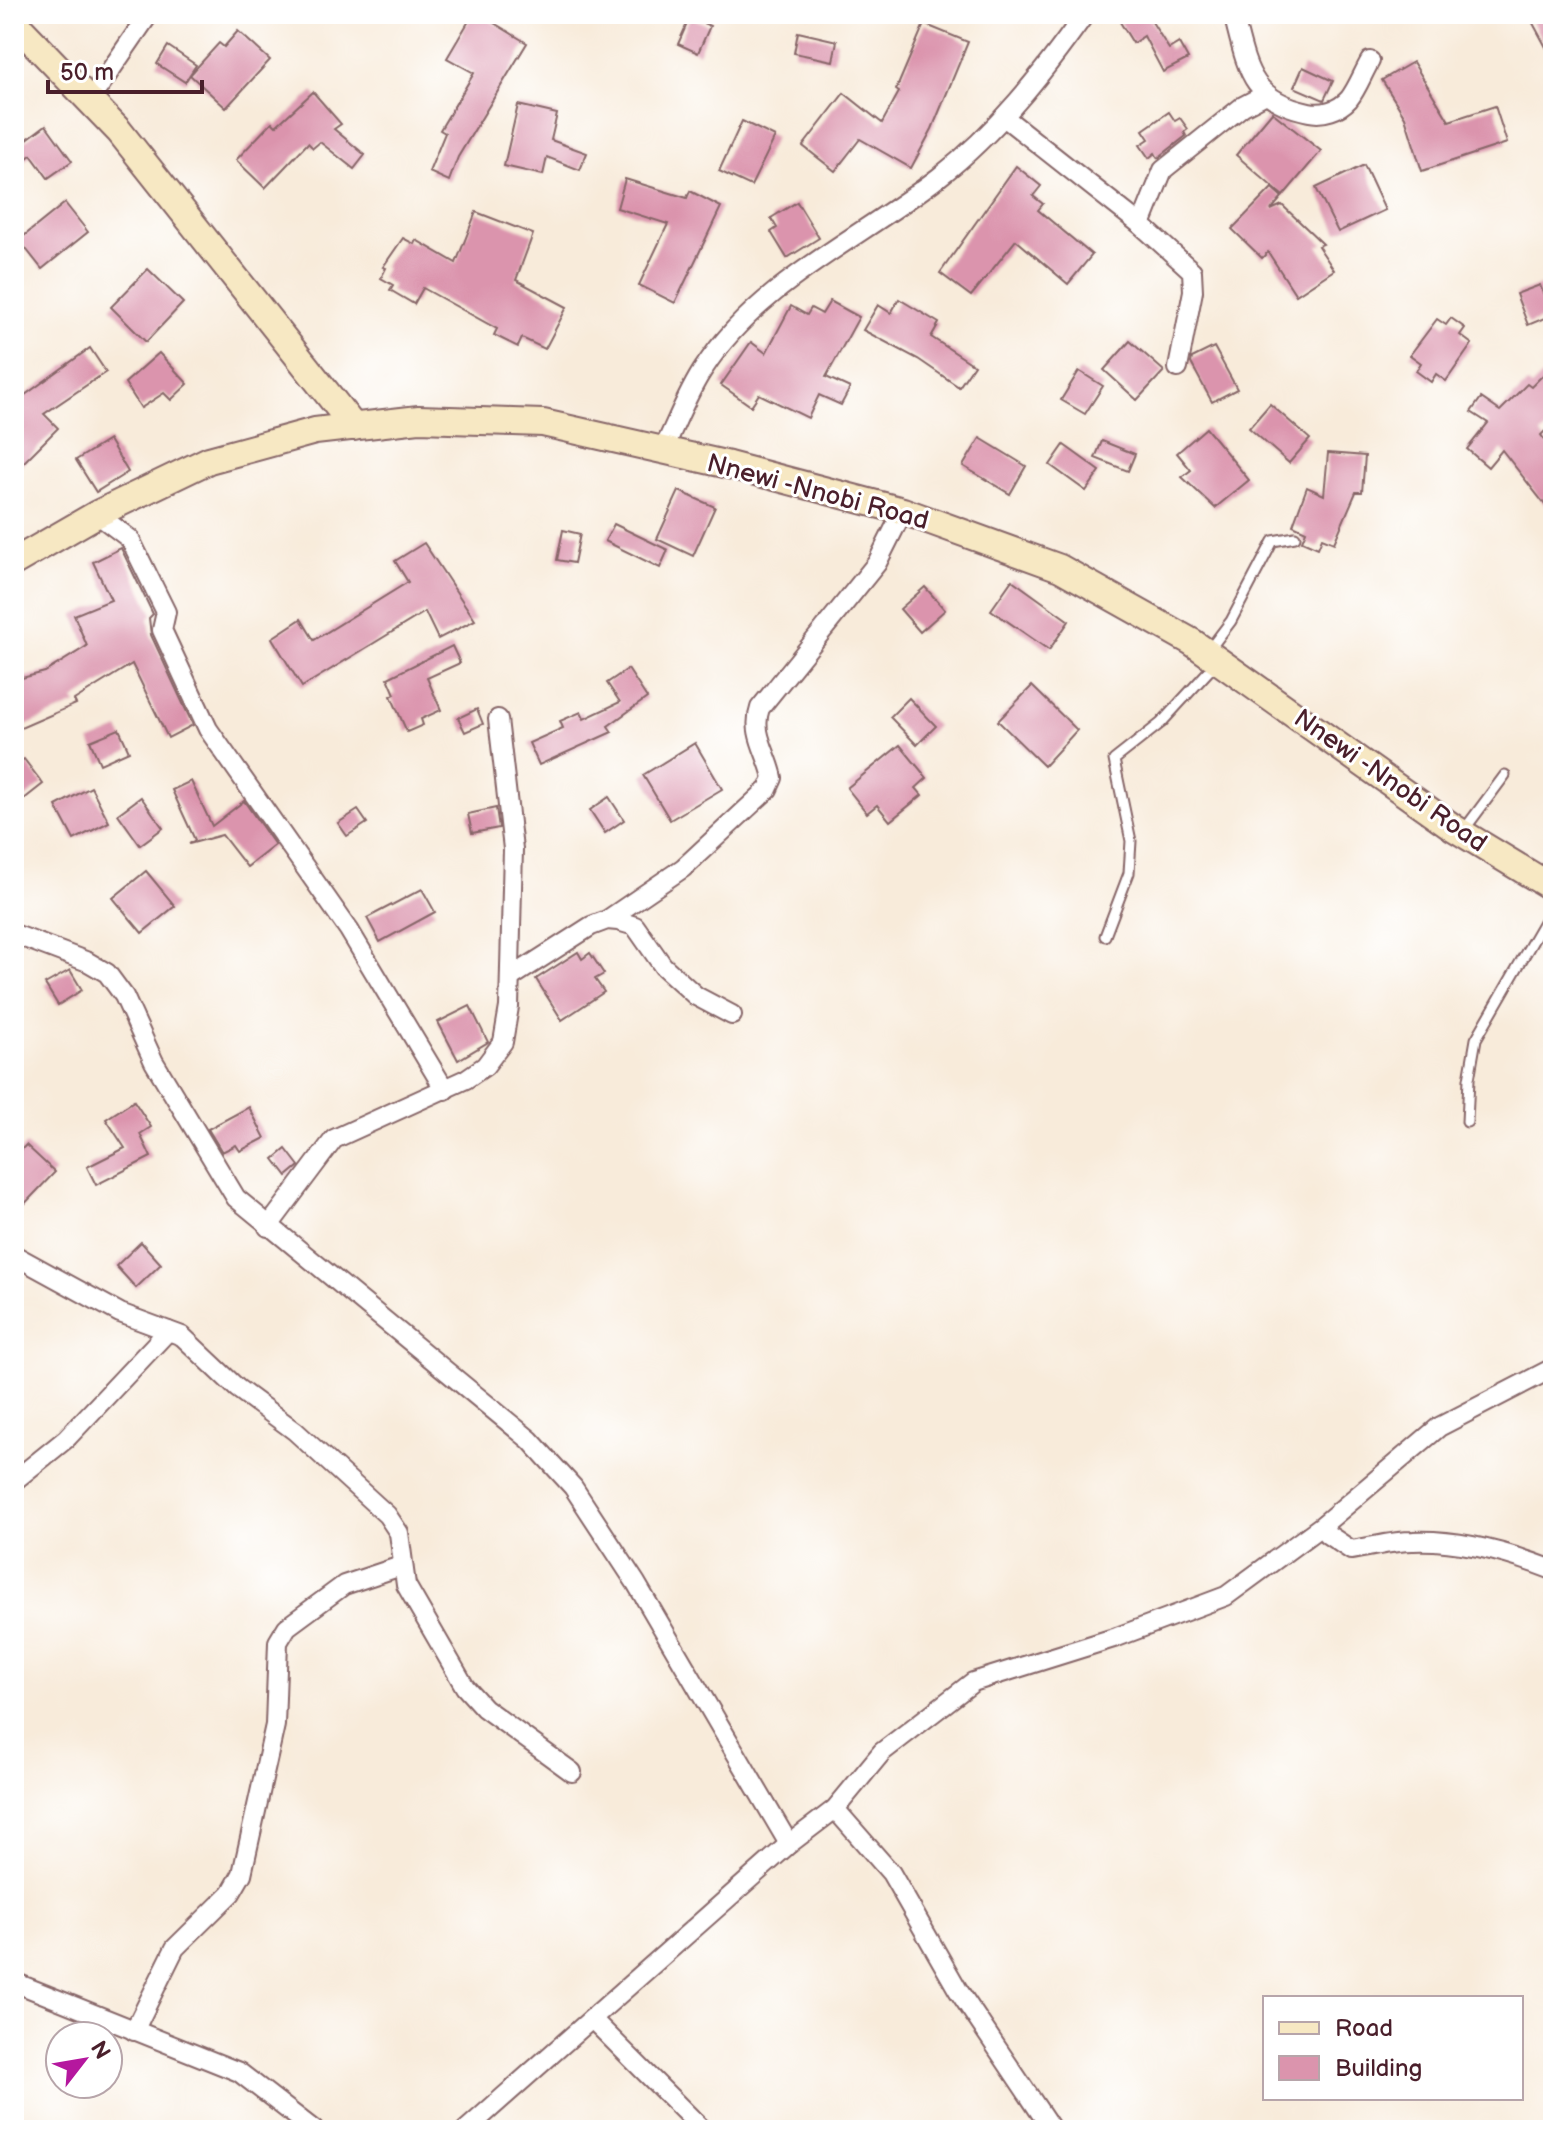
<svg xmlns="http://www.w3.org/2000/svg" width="1567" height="2144" viewBox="0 0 1567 2144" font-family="'Balsamiq Sans',sans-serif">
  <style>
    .building { fill: #db94ad }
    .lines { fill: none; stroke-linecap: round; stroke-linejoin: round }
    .lane-casing { stroke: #876668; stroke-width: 13 }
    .street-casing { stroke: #876668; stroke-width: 22 }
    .secondary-casing { stroke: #876668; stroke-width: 30 }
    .lane { stroke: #fff; stroke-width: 9 }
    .street { stroke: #fff; stroke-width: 18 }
    .secondary { stroke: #f7e8c3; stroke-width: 26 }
    .labels { text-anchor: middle; stroke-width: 6; stroke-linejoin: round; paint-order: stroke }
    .street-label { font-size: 26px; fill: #4a1f2b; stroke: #fff }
  </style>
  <rect width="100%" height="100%" fill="#fff"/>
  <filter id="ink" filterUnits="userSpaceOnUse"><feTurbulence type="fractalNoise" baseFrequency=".0125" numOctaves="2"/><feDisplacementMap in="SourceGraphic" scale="16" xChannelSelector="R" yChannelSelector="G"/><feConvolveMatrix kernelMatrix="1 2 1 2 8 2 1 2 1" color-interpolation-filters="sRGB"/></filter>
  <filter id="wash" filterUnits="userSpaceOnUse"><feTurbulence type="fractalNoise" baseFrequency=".006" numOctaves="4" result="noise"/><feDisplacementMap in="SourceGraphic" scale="32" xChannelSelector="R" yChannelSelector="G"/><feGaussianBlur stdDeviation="1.8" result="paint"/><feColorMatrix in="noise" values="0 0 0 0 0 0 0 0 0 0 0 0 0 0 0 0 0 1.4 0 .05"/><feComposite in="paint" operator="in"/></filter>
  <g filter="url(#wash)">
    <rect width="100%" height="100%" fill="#f8ebda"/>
    <g id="blocks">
      <!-- building -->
      <g class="building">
        <path d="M 473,14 L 479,14 L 527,43 L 458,157 L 449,181 L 429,172 L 445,133 L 440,130 L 474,73 L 447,58 Z"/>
        <path d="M 1115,14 L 1147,14 L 1169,49 L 1179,43 L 1188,59 L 1163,72 L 1144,36 L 1133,43 Z"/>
        <path d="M 1528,14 L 1553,14 L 1553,60 Z"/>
        <path d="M 690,17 L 710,26 L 698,53 L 678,44 Z"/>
        <path d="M 924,24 L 968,42 L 932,129 L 911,168 L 860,139 L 835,171 L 803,146 L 844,93 L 882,123 L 899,92 L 896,90 Z"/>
        <path d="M 238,31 L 270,60 L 226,108 L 190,75 L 219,43 L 224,47 Z"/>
        <path d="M 798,32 L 837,41 L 833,61 L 794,53 Z"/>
        <path d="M 168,46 L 196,65 L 185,82 L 157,64 Z"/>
        <path d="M 1413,62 L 1449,121 L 1495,106 L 1507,143 L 1422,171 L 1405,117 L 1382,80 Z"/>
        <path d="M 1303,67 L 1333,81 L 1324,100 L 1294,87 Z"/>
        <path d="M 313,92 L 341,124 L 334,129 L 365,155 L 354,169 L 320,142 L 313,148 L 308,143 L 265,188 L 236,160 L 272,122 L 276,126 Z"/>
        <path d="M 518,105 L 557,114 L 551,140 L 587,153 L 580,170 L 547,157 L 543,175 L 504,166 Z"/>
        <path d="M 1169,112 L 1175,121 L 1180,118 L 1188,129 L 1184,132 L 1186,136 L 1158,158 L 1155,153 L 1149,158 L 1140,145 L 1149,139 L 1143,130 Z"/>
        <path d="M 1272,112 L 1321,151 L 1283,196 L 1236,155 Z"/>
        <path d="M 742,121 L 775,137 L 751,186 L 719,171 Z"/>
        <path d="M 46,125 L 72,161 L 48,178 L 31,155 L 14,168 L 14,149 Z"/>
        <path d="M 1364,165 L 1385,210 L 1338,232 L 1316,188 Z"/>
        <path d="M 1016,166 L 1041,186 L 1033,196 L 1043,204 L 1038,210 L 1092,255 L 1068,284 L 1016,240 L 971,296 L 940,273 Z"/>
        <path d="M 625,179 L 687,198 L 690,191 L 721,207 L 675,303 L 639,285 L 668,224 L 617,208 Z"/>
        <path d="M 1272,188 L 1282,197 L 1271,210 L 1282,205 L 1323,244 L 1318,246 L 1334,270 L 1296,295 L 1268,252 L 1262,258 L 1232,229 Z"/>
        <path d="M 797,202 L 819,238 L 787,258 L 771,232 L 777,228 L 771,218 Z"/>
        <path d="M 65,203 L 88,232 L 42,269 L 19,240 Z"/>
        <path d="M 476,212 L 533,234 L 516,280 L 567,307 L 545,349 L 522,338 L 518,347 L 494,335 L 497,329 L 423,288 L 414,304 L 390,290 L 393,285 L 381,278 L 386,268 L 383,267 L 403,238 L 414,244 L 416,240 L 456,263 Z"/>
        <path d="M 148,269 L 183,303 L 146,342 L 111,307 Z"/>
        <path d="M 1540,285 L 1552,315 L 1528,325 L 1516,294 Z"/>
        <path d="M 899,299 L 939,323 L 931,337 L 974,365 L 959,387 L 918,359 L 863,330 L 878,305 L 891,313 Z"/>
        <path d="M 830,301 L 859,317 L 826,377 L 850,388 L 841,405 L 819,395 L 808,418 L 759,394 L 751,406 L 721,385 L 751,342 L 766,353 L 791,306 L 807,315 L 811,308 L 822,314 Z"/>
        <path d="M 1451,318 L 1465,328 L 1460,335 L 1472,344 L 1446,381 L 1436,374 L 1431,382 L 1416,371 L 1421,363 L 1410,355 L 1437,319 L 1446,325 Z"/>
        <path d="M 1130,341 L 1164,371 L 1137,400 L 1104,370 Z"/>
        <path d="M 1214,347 L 1237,389 L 1212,402 L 1191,363 L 1192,358 Z"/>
        <path d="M 90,348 L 106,372 L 44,414 L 58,428 L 14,472 L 14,403 Z"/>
        <path d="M 159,353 L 188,384 L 171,400 L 164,393 L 141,408 L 125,383 Z"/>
        <path d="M 1079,371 L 1103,386 L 1085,414 L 1061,400 Z"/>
        <path d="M 1543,375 L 1553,385 L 1553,423 L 1541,435 L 1553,451 L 1553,515 L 1502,450 L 1488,467 L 1467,449 L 1488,423 L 1471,412 L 1481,398 L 1500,411 L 1527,384 L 1531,387 Z"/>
        <path d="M 1270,404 L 1310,439 L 1289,463 L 1249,428 Z"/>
        <path d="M 1206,428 L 1249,480 L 1215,508 L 1182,477 L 1191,470 L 1177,453 Z"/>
        <path d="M 980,438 L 1026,466 L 1010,494 L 963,466 Z"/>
        <path d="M 109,440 L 128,472 L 96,492 L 76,460 Z"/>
        <path d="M 1102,441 L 1135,454 L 1128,471 L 1095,458 Z"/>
        <path d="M 1064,445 L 1100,471 L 1086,491 L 1050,465 Z"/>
        <path d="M 1328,453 L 1365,456 L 1362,492 L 1356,492 L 1334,543 L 1322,538 L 1318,548 L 1302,541 L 1306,531 L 1293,525 L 1307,487 L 1324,495 Z"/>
        <path d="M 679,491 L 715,507 L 693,556 L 657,539 Z"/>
        <path d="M 614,524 L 668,550 L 660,568 L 605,541 Z"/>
        <path d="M 563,530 L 580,534 L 574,563 L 557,560 Z"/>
        <path d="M 424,543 L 475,620 L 438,639 L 425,612 L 302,687 L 272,638 L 301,619 L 314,640 L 408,582 L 395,561 Z"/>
        <path d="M 121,548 L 153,614 L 149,618 L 151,635 L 193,725 L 168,738 L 132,664 L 74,700 L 76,704 L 14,731 L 14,680 L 45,672 L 87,646 L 74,615 L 111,600 L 93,562 Z"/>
        <path d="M 1012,580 L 1069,621 L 1049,650 L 991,610 Z"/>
        <path d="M 925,587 L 945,610 L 920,632 L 900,609 Z"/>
        <path d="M 452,646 L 460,663 L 427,678 L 441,710 L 421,719 L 423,725 L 407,732 L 391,696 L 395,694 L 388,678 Z"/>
        <path d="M 628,669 L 647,698 L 608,726 L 612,732 L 539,765 L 529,743 L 563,728 L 560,721 L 581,712 L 584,719 L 620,702 L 607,683 Z"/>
        <path d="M 1032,686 L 1077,730 L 1044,766 L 998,721 Z"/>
        <path d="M 909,698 L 936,726 L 917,745 L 890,717 Z"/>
        <path d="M 477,709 L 483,724 L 465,732 L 458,718 Z"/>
        <path d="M 119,729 L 129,751 L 100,764 L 90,741 Z"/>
        <path d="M 695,743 L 722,789 L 670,820 L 643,775 Z"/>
        <path d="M 900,745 L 927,778 L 916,788 L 922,795 L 890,821 L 877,805 L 867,813 L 847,788 Z"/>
        <path d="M 24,759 L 43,784 L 14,807 L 14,766 Z"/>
        <path d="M 191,781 L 212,826 L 244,801 L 275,845 L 247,867 L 222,835 L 189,844 L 195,840 L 172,790 Z"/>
        <path d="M 91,787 L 109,822 L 74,840 L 56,806 Z"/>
        <path d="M 141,797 L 163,828 L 140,845 L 118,814 Z"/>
        <path d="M 609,797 L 624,820 L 605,833 L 590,810 Z"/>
        <path d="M 496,808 L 499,828 L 472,833 L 468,814 Z"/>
        <path d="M 358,810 L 367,823 L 347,836 L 338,823 Z"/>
        <path d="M 146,871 L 175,906 L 142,933 L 113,898 Z"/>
        <path d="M 422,889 L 435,912 L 380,942 L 367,918 Z"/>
        <path d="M 578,952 L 582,959 L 590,953 L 604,974 L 595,979 L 604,992 L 562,1020 L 536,979 Z"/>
        <path d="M 70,970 L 82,990 L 58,1005 L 45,984 Z"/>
        <path d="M 470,1006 L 488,1042 L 458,1060 L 438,1022 Z"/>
        <path d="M 134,1101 L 151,1127 L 140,1134 L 151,1157 L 96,1185 L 87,1167 L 125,1148 L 106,1119 Z"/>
        <path d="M 249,1107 L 265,1138 L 240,1151 L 236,1145 L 222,1152 L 208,1129 Z"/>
        <path d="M 26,1145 L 55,1172 L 14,1215 L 14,1157 Z"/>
        <path d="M 286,1149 L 299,1166 L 287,1176 L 274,1159 Z"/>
        <path d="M 141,1242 L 161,1264 L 136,1288 L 116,1266 Z"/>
      </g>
    </g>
  </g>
  <g filter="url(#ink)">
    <use href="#blocks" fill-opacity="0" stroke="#876668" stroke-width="2"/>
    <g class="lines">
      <!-- lane casing -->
      <g class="lane-casing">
        <g id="lane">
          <path d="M 1209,650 L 1231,621 L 1273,541 L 1295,537"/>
          <path d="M 1464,830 L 1505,775"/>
          <path d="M 1105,936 L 1129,873 L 1131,841 L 1114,760 L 1161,723 L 1216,663"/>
          <path d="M 1467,1122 L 1469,1079 L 1476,1039 L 1553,906"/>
        </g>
      </g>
      <!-- street casing -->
      <g class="street-casing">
        <g id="street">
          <path d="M 1233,14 C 1247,67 1249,100 1309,112 C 1323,115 1339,110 1349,99 C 1357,89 1363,73 1370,61"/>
          <path d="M 90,100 L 149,14"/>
          <path d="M 1004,117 L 1141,225 L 1192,271 L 1193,291 L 1178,368"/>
          <path d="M 1141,225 L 1163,170 L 1243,106 L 1264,95"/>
          <path d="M 663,450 C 676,424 687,393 704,368 C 759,283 861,238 939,177 C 996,133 1043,73 1085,14"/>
          <path d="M 97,514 L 130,539 L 166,612 L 162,630 L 208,729 L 349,930 L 445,1090"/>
          <path d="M 607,920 L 683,868 L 768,789 L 773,778 C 768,753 751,734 760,708 L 877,563 L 903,511"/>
          <path d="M 14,934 L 88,962 L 107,973 L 124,996 L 154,1062 L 236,1198 L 530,1440 L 573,1487 L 636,1583 L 789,1844"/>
          <path d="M 510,978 L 591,926 L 607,920 L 618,921 L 635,926 L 663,966 L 696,996 L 732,1015"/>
          <path d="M 268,1227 L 334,1139 L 466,1079 L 485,1066 L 503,1042 L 509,1007 L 513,849 L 498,719"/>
          <path d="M 14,1255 L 120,1313 L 182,1336 L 237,1388 L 295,1431 L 387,1515 L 399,1533 L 406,1585 L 465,1687 L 484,1708 L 572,1772"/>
          <path d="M 14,1481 L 66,1439 L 168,1331"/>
          <path d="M 1324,1524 L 1327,1534 L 1351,1550 C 1372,1547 1393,1541 1413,1541 C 1460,1539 1509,1553 1553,1570"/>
          <path d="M 835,1809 L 891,1873 L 958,1990 L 1052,2130"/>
          <path d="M 14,1982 L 239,2072 L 314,2130"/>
          <path d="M 592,2019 L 703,2130"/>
          <path d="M 134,2031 L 175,1948 L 231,1893 L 242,1874 L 275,1725 L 278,1642 L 287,1627 L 344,1585 L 401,1566"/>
          <path d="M 466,2130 L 789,1844 L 835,1809 L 882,1752 L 973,1682 L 1117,1637 L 1226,1596 L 1324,1524 L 1439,1427 L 1553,1368"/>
        </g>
      </g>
      <!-- secondary casing -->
      <g class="secondary-casing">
        <g id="secondary">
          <path d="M 14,22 L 119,131 L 354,427"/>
          <path d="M 14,562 L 97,514 L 209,460 L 315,431 L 419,419 L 543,423 L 729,465 L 903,511 L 1060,568 L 1192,642 L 1454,828 L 1553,888"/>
        </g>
      </g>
      <!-- lane -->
      <use href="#lane" class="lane"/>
      <!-- street -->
      <use href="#street" class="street"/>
      <!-- secondary -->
      <use href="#secondary" class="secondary"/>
    </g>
  </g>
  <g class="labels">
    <!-- street labels -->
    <g class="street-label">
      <text transform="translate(818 491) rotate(15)" y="9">Nnewi -Nnobi Road</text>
      <text transform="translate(1391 780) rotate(35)" y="9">Nnewi -Nnobi Road</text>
    </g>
  </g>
  <!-- margin -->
  <rect width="1567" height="2144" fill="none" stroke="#fff" stroke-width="48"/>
  <!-- legend -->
  <rect x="1263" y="1996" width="260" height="104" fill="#ffffff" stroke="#b7a5aa" stroke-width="2"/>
  <rect x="1279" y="2022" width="40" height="12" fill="#f7e8c3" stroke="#b7a5aa" stroke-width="2"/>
  <text x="1335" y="2036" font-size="24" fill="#4a1f2b">Road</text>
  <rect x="1279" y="2056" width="40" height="24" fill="#db94ad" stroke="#b7a5aa" stroke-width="2"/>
  <text x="1335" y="2076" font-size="24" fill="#4a1f2b">Building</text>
  <!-- north arrow -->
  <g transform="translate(84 2060) rotate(59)"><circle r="38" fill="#ffffff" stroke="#b7a5aa" stroke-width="2"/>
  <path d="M0-6L14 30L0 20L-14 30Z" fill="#b5179e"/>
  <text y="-12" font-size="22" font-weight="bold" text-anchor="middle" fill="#4a1f2b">N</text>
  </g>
  <!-- scale -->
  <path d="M48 80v12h154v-12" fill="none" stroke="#4a1f2b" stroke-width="4"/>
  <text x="60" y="80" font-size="24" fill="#4a1f2b" stroke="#ffffff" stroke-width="6" paint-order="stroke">50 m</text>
</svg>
